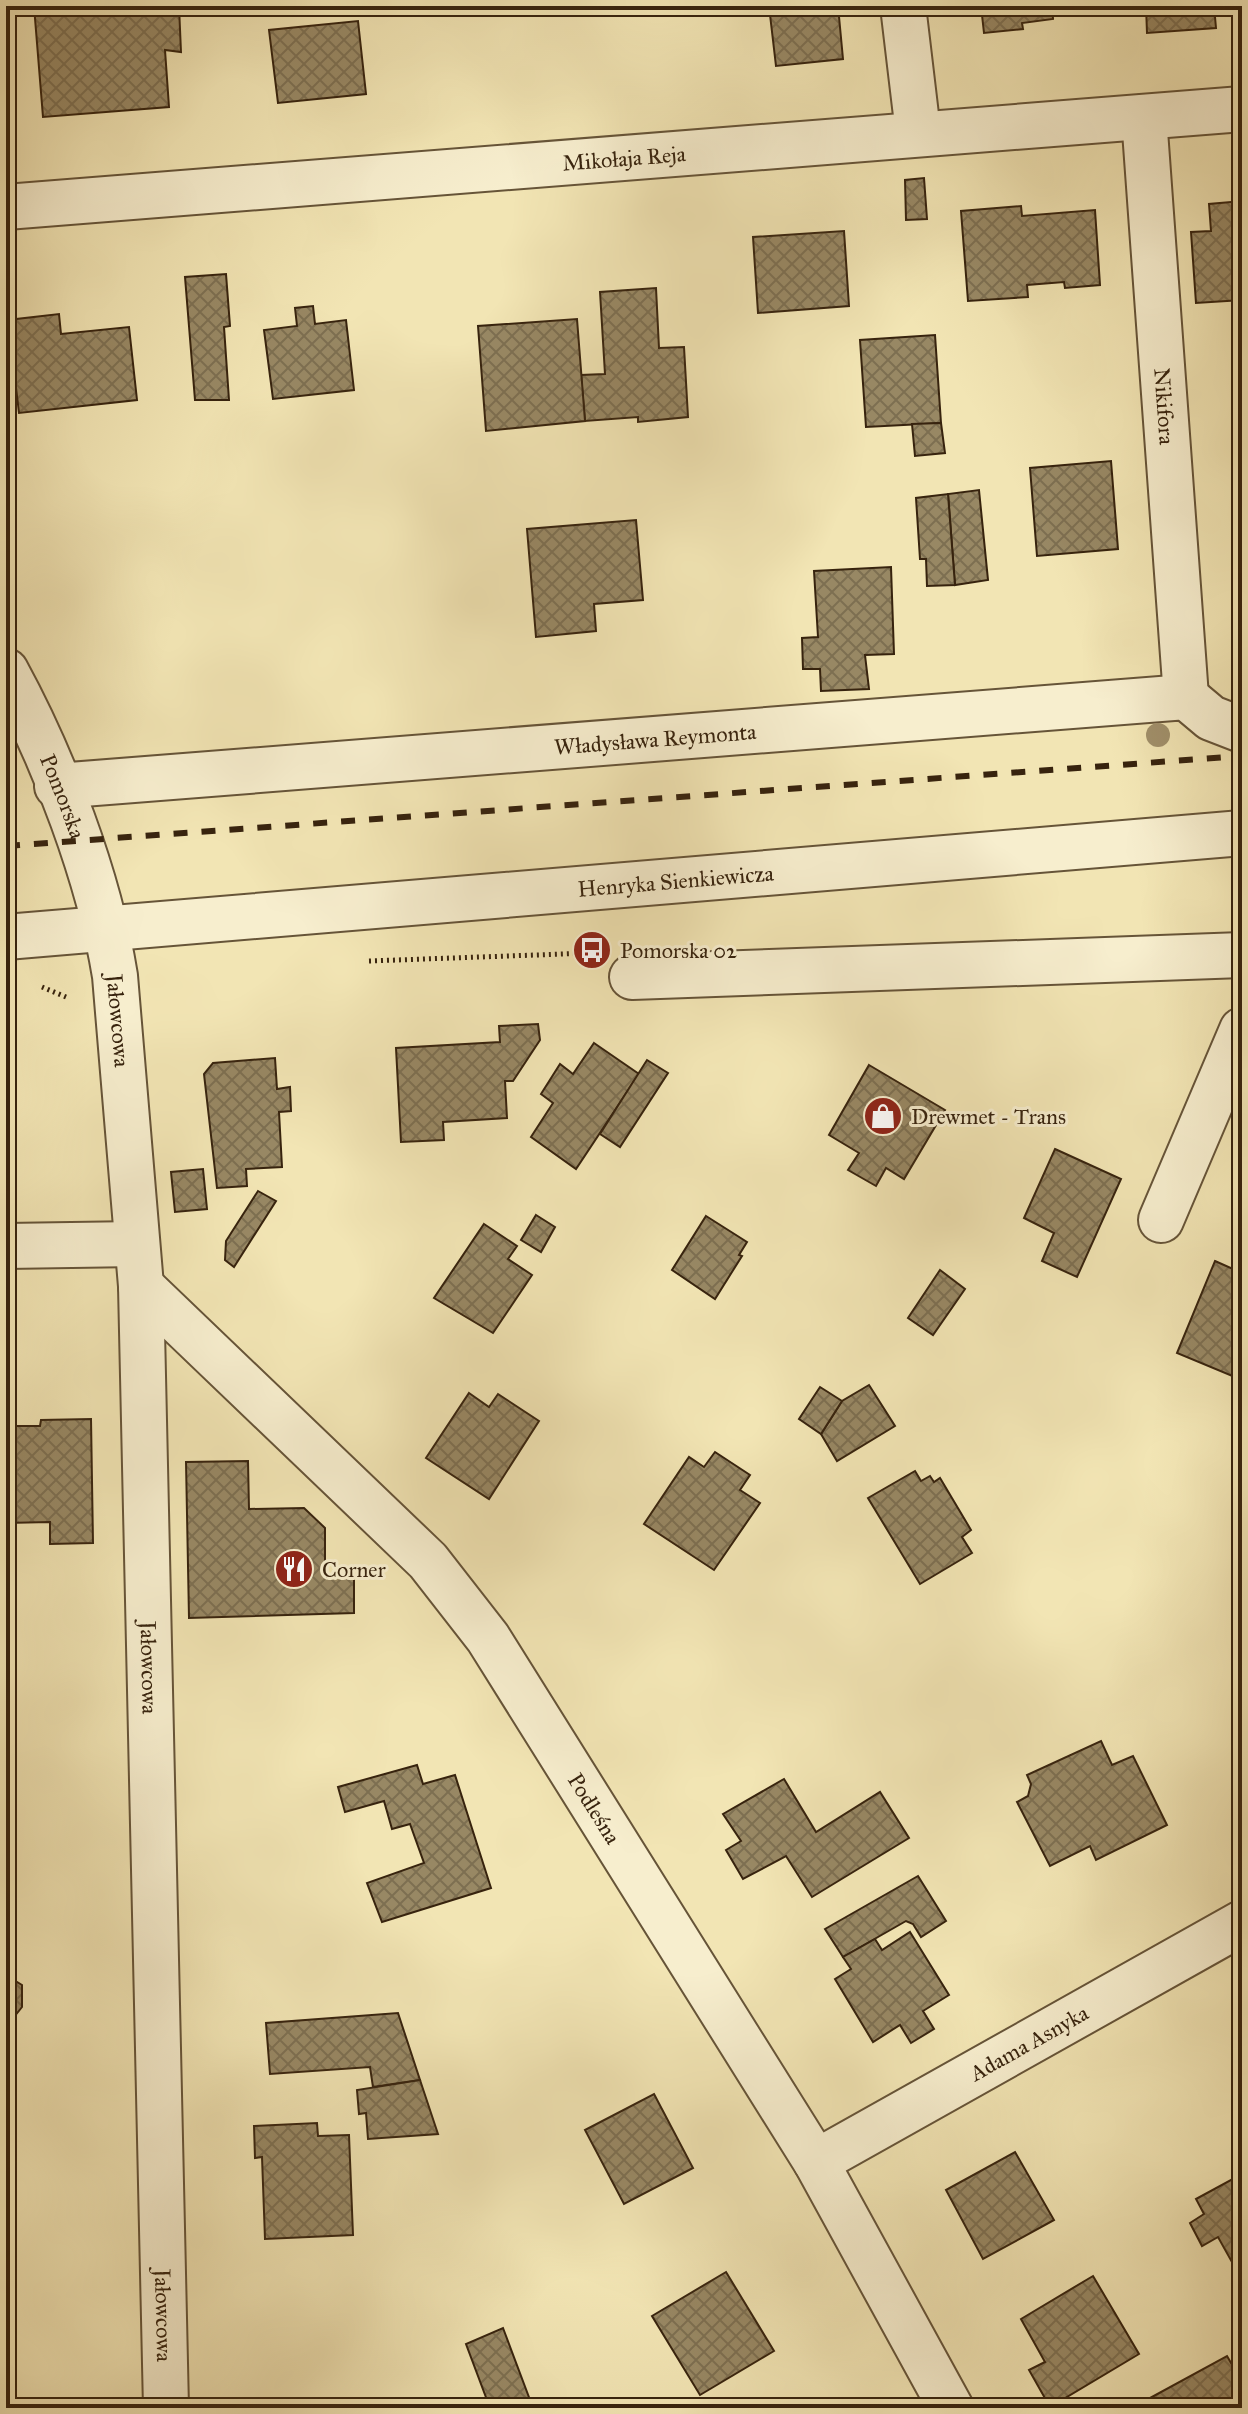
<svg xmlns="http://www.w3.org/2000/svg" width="1248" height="2414" viewBox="0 0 1248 2414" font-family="'IM FELL Great Primer',serif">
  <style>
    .building { fill: url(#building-cross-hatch); stroke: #37230e; stroke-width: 2 }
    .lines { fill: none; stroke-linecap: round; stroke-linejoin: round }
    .minor-casing { stroke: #665438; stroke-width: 48 }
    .path { stroke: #37230e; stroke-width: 5; stroke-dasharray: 2 4; stroke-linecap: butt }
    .minor { stroke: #f7eece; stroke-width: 44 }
    .rail { stroke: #37230e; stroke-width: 6; stroke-dasharray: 14 14; stroke-linecap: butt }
    .tree { fill: #a1906b }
    .labels { text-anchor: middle; stroke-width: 6; stroke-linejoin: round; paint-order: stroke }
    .street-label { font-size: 22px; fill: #37230e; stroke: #f7eece }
    .poi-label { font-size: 22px; fill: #37230e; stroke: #f7eece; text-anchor: start }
  </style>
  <defs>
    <pattern id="building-cross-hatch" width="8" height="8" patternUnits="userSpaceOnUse" patternTransform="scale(2)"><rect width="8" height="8" fill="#988864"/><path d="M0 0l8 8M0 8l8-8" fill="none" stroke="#7d6f51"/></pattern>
  </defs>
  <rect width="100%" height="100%" fill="#f2e5b4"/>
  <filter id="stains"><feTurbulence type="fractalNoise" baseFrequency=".0025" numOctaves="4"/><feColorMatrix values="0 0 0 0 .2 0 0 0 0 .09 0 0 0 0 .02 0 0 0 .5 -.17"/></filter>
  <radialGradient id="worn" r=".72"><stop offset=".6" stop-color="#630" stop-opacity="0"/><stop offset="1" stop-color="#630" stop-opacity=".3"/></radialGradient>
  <!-- building -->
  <g class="building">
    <path d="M 34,6 L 179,6 L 181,52 L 165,50 L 169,107 L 43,117 Z"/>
    <path d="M 769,6 L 838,6 L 843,59 L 776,66 Z"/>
    <path d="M 981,6 L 1052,6 L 1053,19 L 1022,23 L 1023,29 L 984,33 Z"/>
    <path d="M 1146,6 L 1214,6 L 1216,28 L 1147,33 Z"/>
    <path d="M 358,21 L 366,94 L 278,103 L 269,30 Z"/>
    <path d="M 924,178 L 927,219 L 906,220 L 905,180 Z"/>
    <path d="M 1242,201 L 1242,300 L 1196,303 L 1191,232 L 1211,231 L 1209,204 Z"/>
    <path d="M 1021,206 L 1022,216 L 1095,210 L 1100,285 L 1065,288 L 1064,282 L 1027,285 L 1028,297 L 968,301 L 961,211 Z"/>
    <path d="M 844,231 L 849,306 L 758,313 L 753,237 Z"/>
    <path d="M 226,274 L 230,326 L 224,327 L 229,400 L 195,400 L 185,277 Z"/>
    <path d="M 656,288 L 659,348 L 684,347 L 688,417 L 638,422 L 638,417 L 585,421 L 581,375 L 605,374 L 600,292 Z"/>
    <path d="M 313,306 L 315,324 L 346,320 L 354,390 L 273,399 L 264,330 L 297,326 L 295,308 Z"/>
    <path d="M 59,314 L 61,334 L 129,327 L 137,400 L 19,413 L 8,320 Z"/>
    <path d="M 577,319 L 585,421 L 486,431 L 478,326 Z"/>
    <path d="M 935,335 L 941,423 L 866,427 L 860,340 Z"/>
    <path d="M 941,423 L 945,453 L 915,456 L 912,424 Z"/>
    <path d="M 1111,461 L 1118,549 L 1037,556 L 1030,468 Z"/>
    <path d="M 979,490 L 988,580 L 955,585 L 948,494 Z"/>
    <path d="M 948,494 L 955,585 L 927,586 L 926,559 L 920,559 L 916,498 Z"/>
    <path d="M 636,520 L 643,600 L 594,604 L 596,631 L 536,637 L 527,529 Z"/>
    <path d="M 891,567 L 894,654 L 865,655 L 869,689 L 821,691 L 820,669 L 803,669 L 802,638 L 818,637 L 814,571 Z"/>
    <path d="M 538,1024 L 540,1040 L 513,1081 L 505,1081 L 507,1118 L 443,1122 L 444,1140 L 401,1142 L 396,1048 L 500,1042 L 499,1026 Z"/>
    <path d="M 594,1043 L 639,1074 L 576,1169 L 531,1137 L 553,1103 L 541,1094 L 560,1064 L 573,1074 Z"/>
    <path d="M 275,1058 L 277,1089 L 290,1087 L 291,1111 L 279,1112 L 282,1167 L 246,1169 L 247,1186 L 217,1188 L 204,1074 L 213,1063 Z"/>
    <path d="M 647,1060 L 668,1073 L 620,1147 L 600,1134 Z"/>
    <path d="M 869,1065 L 945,1110 L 904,1179 L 886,1168 L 876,1186 L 848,1170 L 859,1153 L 829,1135 Z"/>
    <path d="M 1055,1149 L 1121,1179 L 1077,1277 L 1042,1261 L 1054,1233 L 1024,1218 Z"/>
    <path d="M 203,1169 L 207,1209 L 175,1212 L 171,1172 Z"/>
    <path d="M 258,1191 L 276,1201 L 234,1267 L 225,1260 L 226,1241 Z"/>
    <path d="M 536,1215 L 555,1227 L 541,1252 L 521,1240 Z"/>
    <path d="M 706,1216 L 747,1242 L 739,1255 L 742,1256 L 715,1299 L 672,1270 Z"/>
    <path d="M 484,1224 L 517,1246 L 508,1259 L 532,1275 L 493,1333 L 434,1298 Z"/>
    <path d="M 1215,1261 L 1242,1273 L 1242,1380 L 1177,1353 Z"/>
    <path d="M 940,1270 L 965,1289 L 933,1335 L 908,1318 Z"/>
    <path d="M 869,1385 L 895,1426 L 837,1461 L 821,1434 L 842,1401 Z"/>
    <path d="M 820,1387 L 842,1401 L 821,1434 L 799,1419 Z"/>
    <path d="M 469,1393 L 489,1407 L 498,1394 L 539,1421 L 489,1499 L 426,1458 Z"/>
    <path d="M 91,1419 L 93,1543 L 50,1544 L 50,1522 L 6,1523 L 6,1426 L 40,1426 L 41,1420 Z"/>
    <path d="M 715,1452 L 750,1475 L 740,1490 L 760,1503 L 714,1570 L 644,1524 L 689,1457 L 704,1467 Z"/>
    <path d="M 248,1461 L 249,1509 L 304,1508 L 325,1528 L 325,1577 L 354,1576 L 354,1613 L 189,1618 L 186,1462 Z"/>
    <path d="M 915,1471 L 921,1481 L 930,1476 L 934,1482 L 940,1478 L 971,1530 L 962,1537 L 972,1553 L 920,1584 L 868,1498 Z"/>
    <path d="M 1101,1741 L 1112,1765 L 1133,1756 L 1167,1825 L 1096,1860 L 1090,1846 L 1050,1866 L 1017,1802 L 1028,1796 L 1031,1784 L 1027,1775 Z"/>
    <path d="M 417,1765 L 423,1784 L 455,1775 L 491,1888 L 382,1922 L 367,1883 L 424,1863 L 410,1824 L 392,1829 L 384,1801 L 345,1812 L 338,1787 Z"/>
    <path d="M 784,1779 L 816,1832 L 880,1792 L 909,1838 L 812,1897 L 786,1856 L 743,1879 L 726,1850 L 741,1841 L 723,1814 Z"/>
    <path d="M 918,1876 L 946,1921 L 921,1937 L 913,1924 L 906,1921 L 843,1957 L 825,1929 Z"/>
    <path d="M 910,1932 L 949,1995 L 923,2011 L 934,2029 L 911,2043 L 900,2025 L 873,2042 L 835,1979 L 851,1969 L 843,1957 L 875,1939 L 882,1950 Z"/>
    <path d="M 6,1944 L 9,1977 L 22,1985 L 22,2007 L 14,2017 L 7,2017 L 6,2052 Z"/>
    <path d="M 398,2013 L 420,2080 L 373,2087 L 370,2067 L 270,2074 L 266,2023 Z"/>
    <path d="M 420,2080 L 438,2134 L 368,2139 L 366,2113 L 359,2114 L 357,2090 Z"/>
    <path d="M 654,2094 L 693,2168 L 624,2204 L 585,2130 Z"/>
    <path d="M 317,2123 L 318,2136 L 349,2135 L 353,2235 L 265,2239 L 262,2157 L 255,2158 L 254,2126 Z"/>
    <path d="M 1015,2152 L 1054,2220 L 983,2259 L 946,2190 Z"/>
    <path d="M 1240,2175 L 1242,2178 L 1242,2280 L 1218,2237 L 1202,2246 L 1190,2223 L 1204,2214 L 1196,2199 Z"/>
    <path d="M 726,2272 L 774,2351 L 700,2395 L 652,2316 Z"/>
    <path d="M 1093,2276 L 1139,2354 L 1050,2407 L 1029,2370 L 1045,2362 L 1021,2319 Z"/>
    <path d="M 503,2328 L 533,2408 L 490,2408 L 466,2344 Z"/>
    <path d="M 1227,2356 L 1242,2382 L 1242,2403 L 1234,2408 L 1141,2408 L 1139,2404 Z"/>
  </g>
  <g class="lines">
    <!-- minor casing -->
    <g class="minor-casing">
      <g id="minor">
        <path d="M 903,6 L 918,132"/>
        <path id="s1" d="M 1144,117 L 1186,697"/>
        <path id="s2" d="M 6,207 L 1242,109"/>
        <path id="s3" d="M 6,671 C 54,759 99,877 115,976 L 141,1286 L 166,2408"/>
        <path id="s4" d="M 57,786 L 1186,697 L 1211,718 L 1242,730"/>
        <path id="s5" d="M 6,937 L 1242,833"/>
        <path d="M 632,977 L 1242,955"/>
        <path d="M 1161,1220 L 1242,1030"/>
        <path d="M 6,1246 L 137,1244"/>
        <path id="s6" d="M 141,1286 L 428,1561 L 488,1638 L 816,2162 L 951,2408"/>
        <path id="s7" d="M 816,2162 L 1242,1923"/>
      </g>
    </g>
    <!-- path -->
    <g class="path">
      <path d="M 369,961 L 591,953"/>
      <path d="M 42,987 L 66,997"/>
    </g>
    <!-- minor -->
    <use href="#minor" class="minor"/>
    <!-- rail -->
    <path class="rail" d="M 6,846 L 1242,756"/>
  </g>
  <!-- trees -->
  <circle class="tree" cx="1158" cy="735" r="12"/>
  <!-- icons -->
  <defs>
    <g id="bus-disc" transform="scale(2)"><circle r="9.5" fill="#8f2418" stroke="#f7eece"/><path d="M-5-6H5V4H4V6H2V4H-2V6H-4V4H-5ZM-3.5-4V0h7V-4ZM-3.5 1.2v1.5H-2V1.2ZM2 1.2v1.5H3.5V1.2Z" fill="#fff"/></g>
    <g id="shop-disc" transform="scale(2)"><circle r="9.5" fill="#8f2418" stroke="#f7eece"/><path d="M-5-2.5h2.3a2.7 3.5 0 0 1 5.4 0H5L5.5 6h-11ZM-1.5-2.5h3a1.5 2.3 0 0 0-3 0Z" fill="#fff"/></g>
    <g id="restaurant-disc" transform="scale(2)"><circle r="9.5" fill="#8f2418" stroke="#f7eece"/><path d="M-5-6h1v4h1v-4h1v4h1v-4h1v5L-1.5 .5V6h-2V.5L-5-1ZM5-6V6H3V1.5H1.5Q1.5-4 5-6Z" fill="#fff"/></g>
  </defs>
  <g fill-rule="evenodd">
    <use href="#bus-disc" x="592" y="950"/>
    <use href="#shop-disc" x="883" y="1116"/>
    <use href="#restaurant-disc" x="294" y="1569"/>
  </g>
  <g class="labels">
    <!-- street labels -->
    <g class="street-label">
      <text dy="8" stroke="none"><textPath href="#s2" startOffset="620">Mikołaja Reja</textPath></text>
      <text dy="8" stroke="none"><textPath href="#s1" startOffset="290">Nikifora</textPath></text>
      <text dy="8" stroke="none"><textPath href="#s4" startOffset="600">Władysława Reymonta</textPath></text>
      <text dy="8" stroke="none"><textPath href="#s3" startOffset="138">Pomorska</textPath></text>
      <text dy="8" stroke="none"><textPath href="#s5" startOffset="672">Henryka Sienkiewicza</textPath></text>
      <text dy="8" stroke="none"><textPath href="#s3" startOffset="370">Jałowcowa</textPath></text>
      <text dy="8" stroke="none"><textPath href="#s3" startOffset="1018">Jałowcowa</textPath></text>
      <text dy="8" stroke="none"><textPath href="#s6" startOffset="696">Podleśna</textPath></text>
      <text dy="8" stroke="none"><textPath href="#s7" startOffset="244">Adama Asnyka</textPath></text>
      <text dy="8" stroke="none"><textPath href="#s3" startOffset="1666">Jałowcowa</textPath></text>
    </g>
    <!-- poi labels -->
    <g class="poi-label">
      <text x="620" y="958">Pomorska 02</text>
      <text x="911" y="1124">Drewmet - Trans</text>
      <text x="322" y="1577">Corner</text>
    </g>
  </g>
  <!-- margin -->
  <rect width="1248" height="2414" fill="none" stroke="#f2e5b4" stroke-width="32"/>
  <rect x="8" y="8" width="1232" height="2398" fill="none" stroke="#37230e" stroke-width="4"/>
  <rect x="16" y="16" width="1216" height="2382" fill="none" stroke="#37230e" stroke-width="2"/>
  <rect width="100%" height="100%" filter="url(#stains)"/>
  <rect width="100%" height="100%" fill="url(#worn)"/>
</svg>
